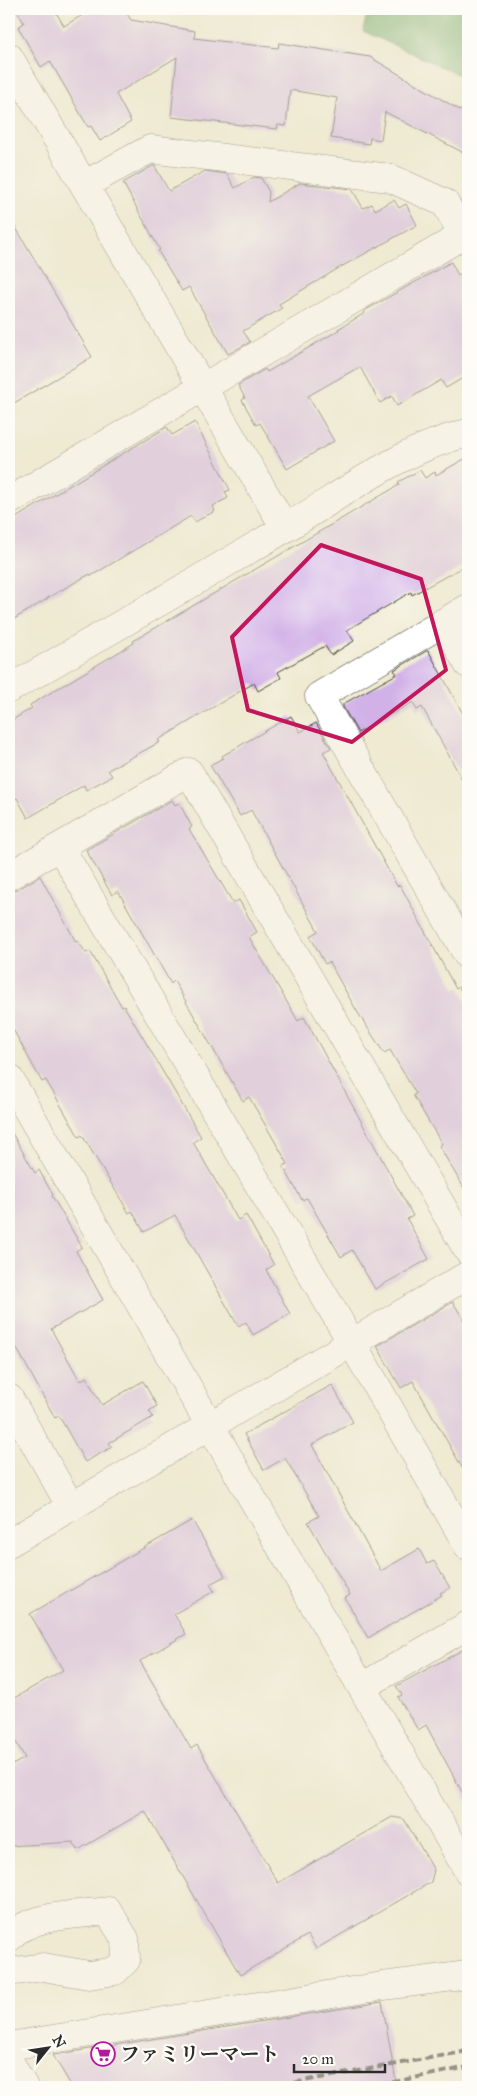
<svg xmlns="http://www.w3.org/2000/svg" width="477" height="2096" viewBox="0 0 477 2096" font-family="'IM FELL Great Primer','Noto Serif JP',serif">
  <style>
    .forest { fill: #6eab6c; stroke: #4c6b4c }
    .building { fill: #d1b1e8 }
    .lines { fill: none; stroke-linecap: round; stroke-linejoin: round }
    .minor-casing { stroke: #484844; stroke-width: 29 }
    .minor { stroke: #fff; stroke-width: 28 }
    .rail { stroke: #2b2b2b; stroke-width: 4; stroke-dasharray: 8 4; stroke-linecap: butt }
    .marked { fill: none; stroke: #c2185b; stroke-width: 4; stroke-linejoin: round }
    .labels { text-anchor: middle; stroke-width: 4.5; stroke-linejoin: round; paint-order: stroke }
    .poi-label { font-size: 20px; font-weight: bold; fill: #2b2b2b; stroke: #fdfcf7; text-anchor: start }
  </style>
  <rect width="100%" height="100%" fill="#fdfcf7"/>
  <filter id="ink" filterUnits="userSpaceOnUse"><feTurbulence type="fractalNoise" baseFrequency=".02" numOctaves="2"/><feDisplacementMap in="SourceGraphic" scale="10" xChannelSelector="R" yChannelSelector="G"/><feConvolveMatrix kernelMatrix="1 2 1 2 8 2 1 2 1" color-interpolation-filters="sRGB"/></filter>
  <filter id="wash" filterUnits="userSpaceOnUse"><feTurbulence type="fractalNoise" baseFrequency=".0096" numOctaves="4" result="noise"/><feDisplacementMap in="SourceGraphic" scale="20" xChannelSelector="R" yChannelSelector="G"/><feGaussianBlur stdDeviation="1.12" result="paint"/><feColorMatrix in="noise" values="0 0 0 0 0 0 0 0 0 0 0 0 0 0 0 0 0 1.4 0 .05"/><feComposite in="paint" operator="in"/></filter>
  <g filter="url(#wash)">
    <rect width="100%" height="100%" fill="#efead1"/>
    <!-- forest -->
    <path class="forest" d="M 368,9 L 468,9 L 468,79 L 363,31 Z"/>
    <g id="blocks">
      <!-- building -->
      <g class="building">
        <path d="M 16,9 L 54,9 L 64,26 L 93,9 L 124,9 L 131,20 L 195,31 L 194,38 L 278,48 L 279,43 L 370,57 L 468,115 L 468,155 L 385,112 L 381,140 L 370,138 L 369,144 L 331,138 L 337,98 L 290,90 L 286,126 L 278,125 L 277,129 L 171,117 L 177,57 L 116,94 L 131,122 L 100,141 L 91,126 L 88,127 L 50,61 L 41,67 L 18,27 L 24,23 Z"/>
        <path d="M 154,165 L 169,191 L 205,171 L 227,174 L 235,188 L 254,177 L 261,178 L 269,192 L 268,202 L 300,183 L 352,189 L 363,208 L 372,204 L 375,210 L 394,200 L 399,208 L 406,204 L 417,225 L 339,268 L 279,304 L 282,308 L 243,331 L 250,342 L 228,354 L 189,287 L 182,291 L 158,251 L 160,250 L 123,183 Z"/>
        <path d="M 9,216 L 92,357 L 9,406 Z"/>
        <path d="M 451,262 L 458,275 L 468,270 L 468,375 L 446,388 L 441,380 L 397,406 L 392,396 L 380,403 L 360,367 L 352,371 L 308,396 L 334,441 L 287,469 L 260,423 L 256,425 L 242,400 L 245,398 L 238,385 L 265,369 L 267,372 L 339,330 L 338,329 L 365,313 L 364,311 Z"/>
        <path d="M 195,422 L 230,490 L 225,492 L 228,498 L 213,506 L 215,511 L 195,522 L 191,516 L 91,576 L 90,574 L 47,598 L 47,599 L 9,622 L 9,522 L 167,427 L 172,435 Z"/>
        <path d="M 468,457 L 468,564 L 412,595 L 411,592 L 347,630 L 354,641 L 331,655 L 325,646 L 278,672 L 281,678 L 258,691 L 254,683 L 158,740 L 160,742 L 108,770 L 112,776 L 86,790 L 84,785 L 28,818 L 17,798 L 9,803 L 9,722 L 32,708 L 30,705 L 134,643 L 133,641 L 399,485 L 398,482 L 420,470 L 425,478 L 435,472 L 436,475 Z"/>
        <path d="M 428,650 L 468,723 L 468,790 L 422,707 L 417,710 L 413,702 L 358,733 L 343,707 L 343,704 L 397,674 L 394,670 Z"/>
        <path d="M 291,716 L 300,732 L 316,723 L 331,748 L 323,752 L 397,886 L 400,885 L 456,989 L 459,987 L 468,1004 L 468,1195 L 439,1146 L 442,1144 L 413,1095 L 416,1094 L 390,1050 L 384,1053 L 358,1013 L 329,962 L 325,964 L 310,936 L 318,931 L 251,810 L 240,816 L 210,765 L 223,758 L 222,756 Z"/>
        <path d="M 172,800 L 175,805 L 179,803 L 192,827 L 189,829 L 233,903 L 239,900 L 257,932 L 249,937 L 298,1021 L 304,1017 L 413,1216 L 407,1219 L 429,1259 L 375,1289 L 352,1250 L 341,1257 L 307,1198 L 302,1200 L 283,1166 L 288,1164 L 249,1097 L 243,1101 L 174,981 L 171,984 L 118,891 L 112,895 L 86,850 Z"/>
        <path d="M 40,876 L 76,942 L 78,941 L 86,953 L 90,951 L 122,1007 L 124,1006 L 142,1036 L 201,1137 L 193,1142 L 238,1220 L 246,1215 L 274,1265 L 266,1270 L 290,1314 L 253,1335 L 246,1322 L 238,1326 L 175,1215 L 144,1232 L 132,1211 L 129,1213 L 82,1135 L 79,1137 L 46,1080 L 42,1082 L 9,1022 L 9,892 L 17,890 Z"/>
        <path d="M 9,1128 L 35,1173 L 39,1170 L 53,1195 L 52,1196 L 82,1247 L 76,1251 L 103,1300 L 51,1329 L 80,1381 L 86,1377 L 102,1405 L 143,1381 L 157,1406 L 149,1411 L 153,1417 L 109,1443 L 112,1447 L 85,1462 L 59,1416 L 55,1418 L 9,1334 Z"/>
        <path d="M 453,1302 L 468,1327 L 468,1478 L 413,1381 L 401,1388 L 377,1346 Z"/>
        <path d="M 332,1385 L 353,1422 L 312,1445 L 381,1571 L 419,1549 L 427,1564 L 434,1561 L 450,1588 L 440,1593 L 442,1595 L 368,1638 L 345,1598 L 350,1595 L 308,1522 L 319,1516 L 285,1458 L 264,1470 L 244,1434 Z"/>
        <path d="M 192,1520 L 225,1576 L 210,1584 L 214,1591 L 174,1614 L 186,1634 L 140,1661 L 191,1749 L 197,1745 L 278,1883 L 392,1817 L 404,1819 L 434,1870 L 431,1882 L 316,1949 L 308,1935 L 240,1975 L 145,1811 L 78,1850 L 73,1842 L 9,1846 L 9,1767 L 25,1758 L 9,1730 L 9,1701 L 63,1670 L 30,1614 Z"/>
        <path d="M 468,1647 L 468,1803 L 426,1725 L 418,1730 L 398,1697 L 402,1695 L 396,1686 Z"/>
        <path d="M 382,2002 L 397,2087 L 72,2087 L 53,2055 Z"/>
      </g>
    </g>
  </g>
  <g filter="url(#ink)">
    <use href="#blocks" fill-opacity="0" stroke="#484844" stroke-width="1"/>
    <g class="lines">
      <!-- minor casing -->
      <g class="minor-casing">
        <g id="minor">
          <path d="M 9,57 L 285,528"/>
          <path d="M 9,501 L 463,235 L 445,203 L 390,178 L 150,149 L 84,185"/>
          <path d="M 468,608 L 319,696 L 468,956"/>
          <path d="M 444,622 L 468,664"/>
          <path d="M 9,689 C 101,636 193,583 284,529 C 342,495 402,448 468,433"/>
          <path d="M 60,847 L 352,1343 L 468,1546"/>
          <path d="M 9,876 L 189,772 L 468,1251"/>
          <path d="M 9,1078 L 468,1871"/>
          <path d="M 9,1398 L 71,1507"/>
          <path d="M 9,1543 L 468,1275"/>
          <path d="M 362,1687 L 468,1625"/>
          <path d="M 9,1938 C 29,1914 79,1915 108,1911 L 125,1939 L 126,1960 L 115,1971 L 89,1975 L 43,1967 L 9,1972"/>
          <path d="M 9,2046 L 383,1986 L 468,1975"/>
          <path d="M 9,2061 L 24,2087"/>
        </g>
      </g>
      <!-- minor -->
      <use href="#minor" class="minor"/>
      <!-- rail -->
      <g class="rail">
        <path d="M 271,2087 L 468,2051"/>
        <path d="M 369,2087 L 468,2067"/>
      </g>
    </g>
  </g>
  <!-- marked area -->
  <path d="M0 0H477V2096H0ZM 321,545 L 421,579 L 446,670 L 352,742 L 248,710 L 232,637 Z" fill="#efead1" fill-opacity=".55" fill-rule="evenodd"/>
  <path class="marked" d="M 321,545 L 421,579 L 446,670 L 352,742 L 248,710 L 232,637 Z"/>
  <!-- icons -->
  <defs>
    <g id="supermarket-ring" transform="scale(1.25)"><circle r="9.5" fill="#fdfcf7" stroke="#b5179e" stroke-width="1.5"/><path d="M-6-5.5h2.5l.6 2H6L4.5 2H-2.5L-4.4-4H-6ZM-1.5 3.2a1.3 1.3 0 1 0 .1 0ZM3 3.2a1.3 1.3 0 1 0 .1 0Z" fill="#b5179e"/></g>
  </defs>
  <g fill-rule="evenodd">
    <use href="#supermarket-ring" x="103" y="2054"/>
  </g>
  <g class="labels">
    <!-- poi labels -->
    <g class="poi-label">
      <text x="120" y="2061">ファミリーマート</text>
    </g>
  </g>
  <!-- margin -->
  <rect width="477" height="2096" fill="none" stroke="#fdfcf7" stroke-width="30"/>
  <!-- north arrow -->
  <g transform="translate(48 2048) rotate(60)" stroke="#fdfcf7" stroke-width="4" paint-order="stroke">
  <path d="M0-4L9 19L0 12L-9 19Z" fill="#2b2b2b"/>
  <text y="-8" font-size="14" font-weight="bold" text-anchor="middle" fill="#2b2b2b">N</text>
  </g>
  <!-- scale -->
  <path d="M294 2064v8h91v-8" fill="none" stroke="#2b2b2b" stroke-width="2.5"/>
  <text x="302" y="2064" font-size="15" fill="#2b2b2b" stroke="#fdfcf7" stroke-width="4" paint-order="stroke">20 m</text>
</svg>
